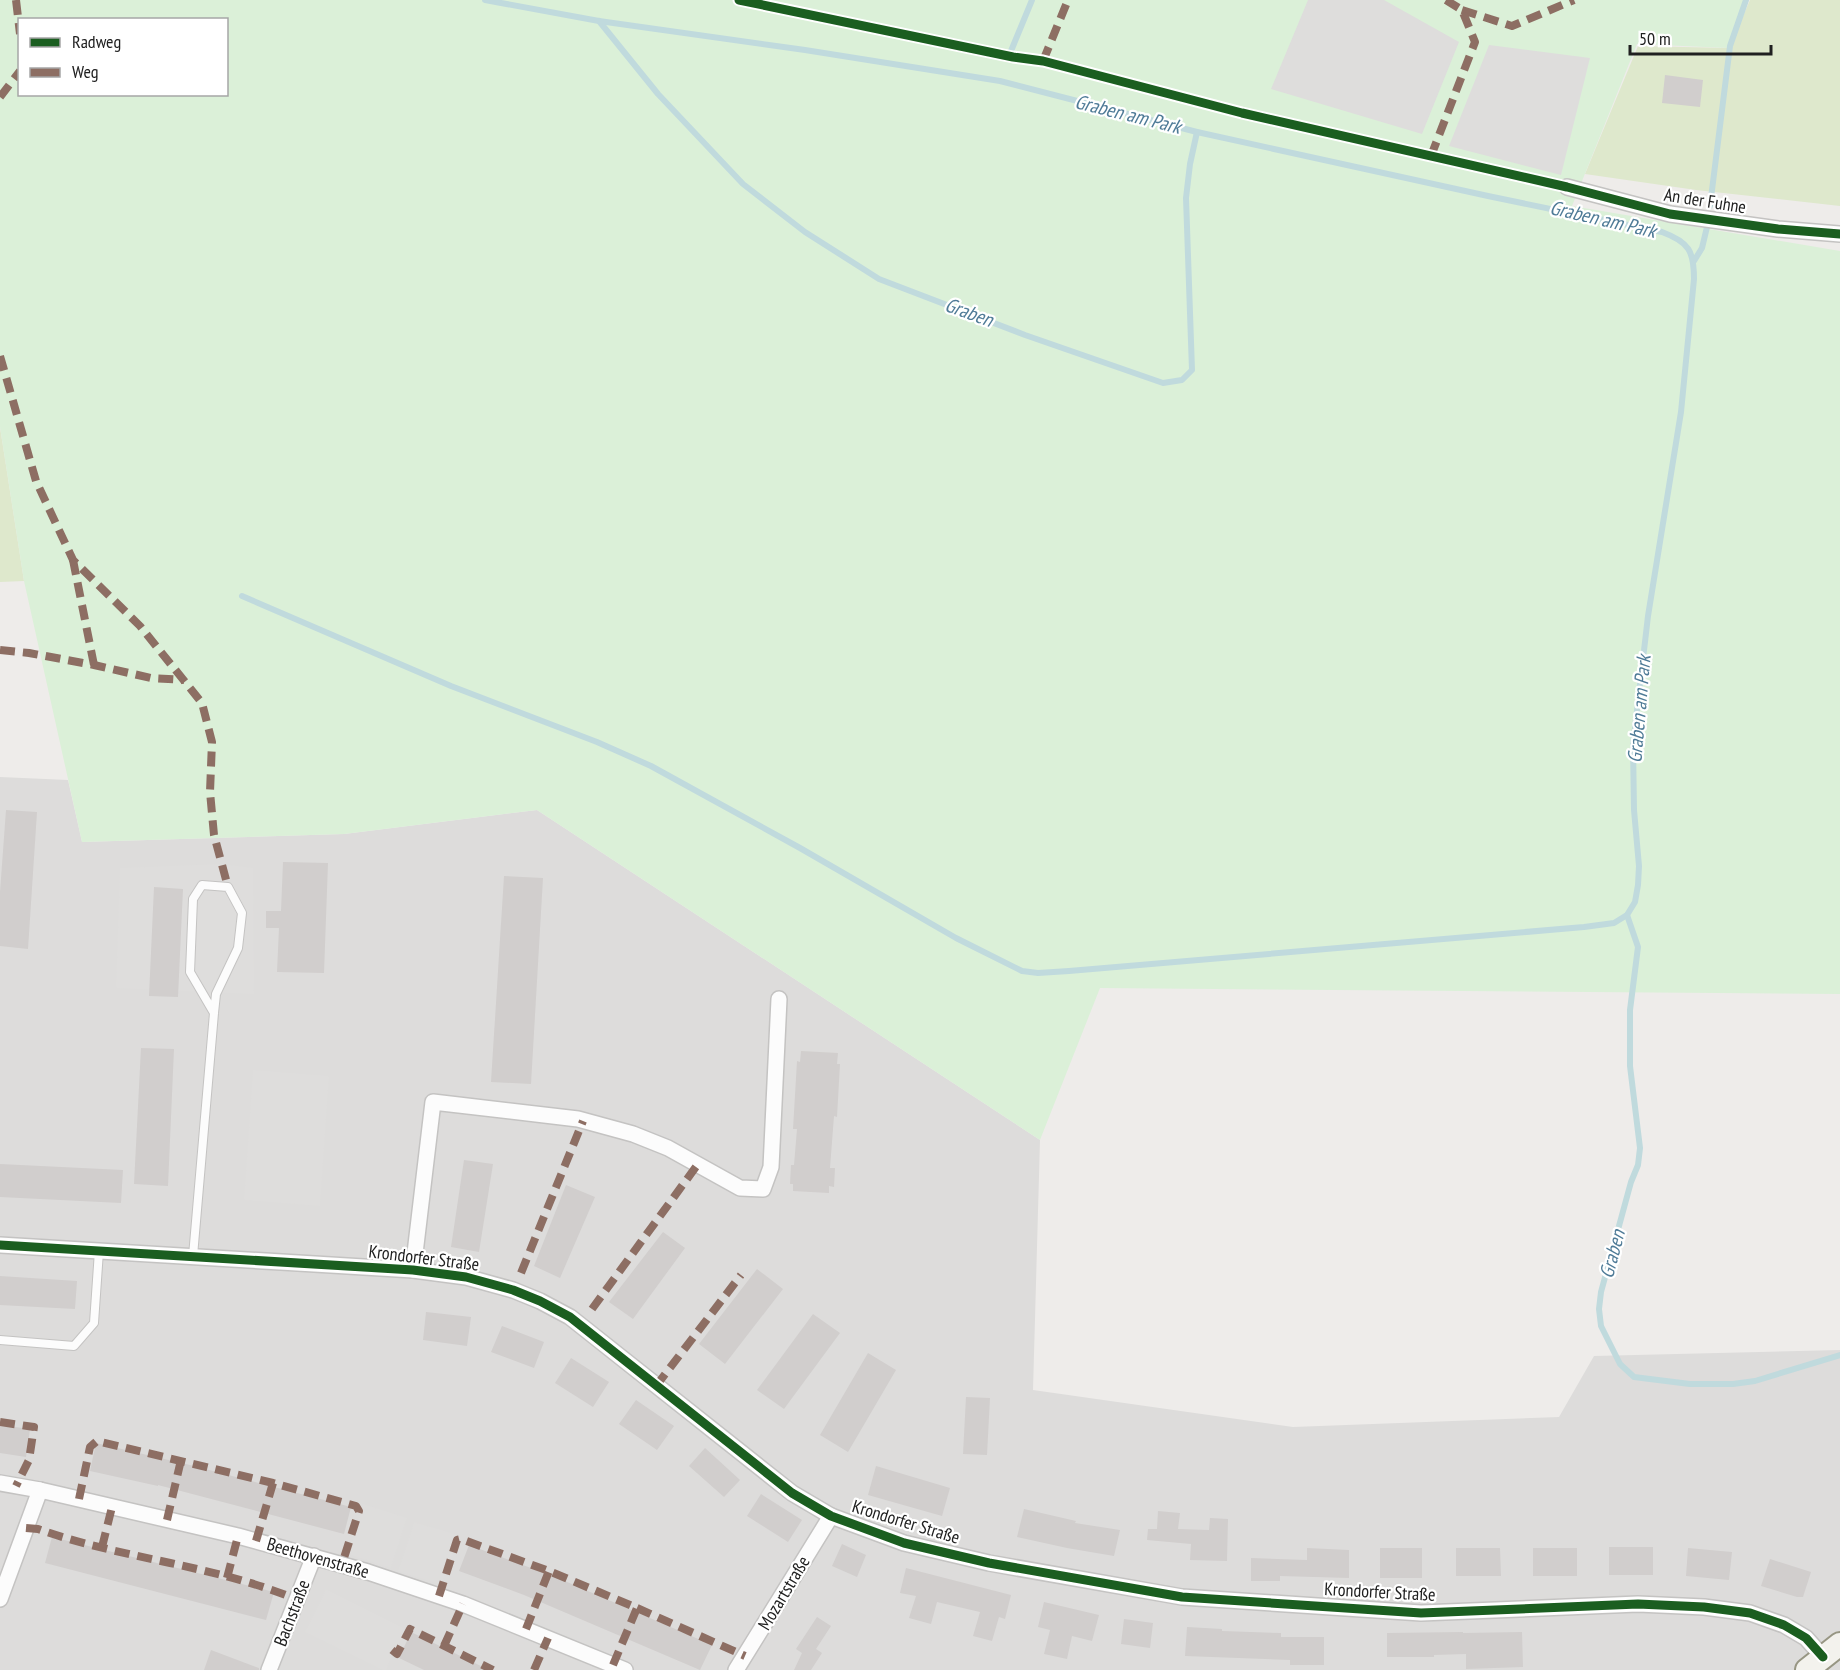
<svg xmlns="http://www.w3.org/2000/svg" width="1840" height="1670" viewBox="0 0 1840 1670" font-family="'PT Sans Narrow',sans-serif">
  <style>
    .residential { fill: #dddcdb }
    .grass { fill: #dee8cc }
    .park { fill: #dbf0d8; fill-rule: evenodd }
    .parking { fill: #dedddc }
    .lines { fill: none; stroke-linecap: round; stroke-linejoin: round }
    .stream { stroke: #c0dadd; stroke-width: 6 }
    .building { fill: #d1cecd }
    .lane-casing { stroke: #c4c3c2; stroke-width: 10 }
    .street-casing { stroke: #c4c3c2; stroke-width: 18 }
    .secondary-casing { stroke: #979683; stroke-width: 26 }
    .lane { stroke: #fcfcfc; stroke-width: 8 }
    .street { stroke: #fcfcfc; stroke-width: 15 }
    .secondary { stroke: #f3f2ed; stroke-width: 22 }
    .quiet { stroke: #8d6e63; stroke-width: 8; stroke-dasharray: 15 8; stroke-linecap: butt }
    .cycleway-casing { stroke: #fff; stroke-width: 13 }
    .cycleway { stroke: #1b5e20; stroke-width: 9 }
    .labels { text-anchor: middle; stroke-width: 4.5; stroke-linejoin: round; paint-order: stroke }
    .street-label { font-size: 18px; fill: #202020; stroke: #fff }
    .water-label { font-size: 20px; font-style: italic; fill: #4f7b97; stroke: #fff }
  </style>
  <rect width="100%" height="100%" fill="#eeecea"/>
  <!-- residential -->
  <path class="residential" d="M 0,777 L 68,780 L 82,842 L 344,834 L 537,810 L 1040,1140 L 1033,1390 L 1293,1427 L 1559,1417 L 1594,1356 L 1840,1350 L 1840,1670 L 0,1670 Z"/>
  <!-- grass -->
  <g class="grass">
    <path d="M 1750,0 L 1840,0 L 1840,206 L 1696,190 L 1585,174 L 1638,46 L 1729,48 Z"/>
    <path d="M 0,427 L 24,581 L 0,582 Z"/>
  </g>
  <!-- park -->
  <path class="park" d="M 0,0 L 1748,0 L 1728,48 L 1637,44 L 1572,206 L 1840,251 L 1840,994 L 1100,988 L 1040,1140 L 537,810 L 344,834 L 82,842 L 24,581 L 0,427 ZM 20,20 L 226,20 L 226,94 L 20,94 Z"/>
  <!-- parking -->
  <g class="parking">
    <path d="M 1308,0 L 1384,0 L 1459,42 L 1422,134 L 1271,89 Z"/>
    <path d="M 1489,45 L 1590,58 L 1561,175 L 1449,146 Z"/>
    <path d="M 221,864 L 253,868 L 254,994 L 116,988 L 120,868 Z"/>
    <path d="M 253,1070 L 329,1076 L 320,1206 L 244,1200 Z"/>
    <path d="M 363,1504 L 407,1518 L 391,1568 L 348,1554 Z"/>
    <path d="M 414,1522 L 458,1535 L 442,1585 L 398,1571 Z"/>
    <path d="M 326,1589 L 406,1629 L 386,1670 L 383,1670 L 305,1632 Z"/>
  </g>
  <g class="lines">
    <!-- stream -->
    <g class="stream">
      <path d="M 599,21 L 658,94 L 743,184 L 805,232 L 879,279 L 1025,335 L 1163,383 L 1182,380 L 1192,370 L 1186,198 L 1190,164 L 1197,132"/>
      <path d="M 1011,51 L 1032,0"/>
      <path d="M 1710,206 L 1730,46 L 1746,0"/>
      <path d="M 1694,261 L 1702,248 L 1707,227"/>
      <path d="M 242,596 L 451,686 L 597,742 L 651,766 L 800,848 L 956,938 L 1022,971 L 1038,973 L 1069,971 L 1584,927 L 1614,923 L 1627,915 L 1635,902 L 1638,885 L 1639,866 L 1634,810 L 1633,745 L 1648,616 L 1681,412 L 1694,279 C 1694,251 1689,242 1662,232 L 1488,196 L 1197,132 L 1000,81 L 805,50 L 599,21 L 485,0"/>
      <path d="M 1627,915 L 1638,947 L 1630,1010 L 1630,1066 L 1640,1148 L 1638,1165 L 1631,1182 L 1601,1292 L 1599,1309 L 1601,1326 L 1620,1364 L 1634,1377 L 1690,1384 L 1733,1384 L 1755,1381 L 1840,1355"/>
    </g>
  </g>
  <!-- building -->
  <g class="building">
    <path d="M 1665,75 L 1703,80 L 1700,107 L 1662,103 Z"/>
    <path d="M 6,810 L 37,812 L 28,949 L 0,946 L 0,892 Z"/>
    <path d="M 283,862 L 328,863 L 324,973 L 277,972 L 279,928 L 266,928 L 266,911 L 281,911 Z"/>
    <path d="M 504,876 L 543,878 L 531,1084 L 491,1082 Z"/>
    <path d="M 154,887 L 183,889 L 178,997 L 149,996 Z"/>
    <path d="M 141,1048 L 174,1049 L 168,1186 L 134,1184 Z"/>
    <path d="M 801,1051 L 838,1053 L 837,1064 L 840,1064 L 837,1117 L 834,1116 L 830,1168 L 835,1168 L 834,1187 L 829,1186 L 829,1193 L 793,1191 L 793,1184 L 790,1184 L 791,1165 L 794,1165 L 797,1129 L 793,1129 L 797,1061 L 800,1062 Z"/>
    <path d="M 464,1160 L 493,1164 L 479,1252 L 451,1247 Z"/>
    <path d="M 0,1164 L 123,1170 L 121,1203 L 0,1197 Z"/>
    <path d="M 566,1185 L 595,1197 L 560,1278 L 534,1266 Z"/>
    <path d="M 663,1232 L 685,1248 L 633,1319 L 609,1302 Z"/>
    <path d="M 757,1269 L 783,1289 L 725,1364 L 699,1344 Z"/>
    <path d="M 0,1276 L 77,1281 L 75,1309 L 0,1305 Z"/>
    <path d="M 426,1312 L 471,1317 L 467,1346 L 423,1340 Z"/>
    <path d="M 813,1314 L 840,1333 L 784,1409 L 757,1390 Z"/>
    <path d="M 502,1326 L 544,1342 L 534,1368 L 491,1352 Z"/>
    <path d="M 868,1353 L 896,1370 L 848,1452 L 820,1435 Z"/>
    <path d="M 571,1358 L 609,1382 L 593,1407 L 555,1383 Z"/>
    <path d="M 966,1397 L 990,1398 L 987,1455 L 963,1454 Z"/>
    <path d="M 636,1400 L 674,1426 L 657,1450 L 619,1424 Z"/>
    <path d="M 0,1425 L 30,1429 L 26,1457 L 0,1453 Z"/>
    <path d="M 96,1443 L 190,1465 L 351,1507 L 344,1534 L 158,1485 L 158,1486 L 90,1471 Z"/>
    <path d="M 705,1448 L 740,1480 L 724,1497 L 689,1466 Z"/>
    <path d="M 876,1466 L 950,1488 L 942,1516 L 868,1495 Z"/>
    <path d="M 761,1494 L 802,1520 L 788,1542 L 747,1516 Z"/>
    <path d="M 1024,1509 L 1076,1521 L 1075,1523 L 1120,1530 L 1114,1556 L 1067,1548 L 1017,1537 Z"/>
    <path d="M 1158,1511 L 1180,1513 L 1178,1529 L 1209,1530 L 1210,1518 L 1228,1519 L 1227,1561 L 1190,1560 L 1191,1544 L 1147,1540 L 1148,1529 L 1157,1529 Z"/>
    <path d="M 52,1537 L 274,1592 L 266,1620 L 45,1563 Z"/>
    <path d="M 842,1544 L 866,1555 L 857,1577 L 832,1566 Z"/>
    <path d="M 469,1545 L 558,1578 L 712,1645 L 700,1670 L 524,1595 L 459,1571 Z"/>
    <rect x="1609" y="1547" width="44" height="28"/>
    <path d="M 1307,1548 L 1349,1550 L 1349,1578 L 1280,1576 L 1280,1581 L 1251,1581 L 1251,1558 L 1307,1560 Z"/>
    <rect x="1380" y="1548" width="42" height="30"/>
    <path d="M 1456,1548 L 1500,1548 L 1501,1576 L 1456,1576 Z"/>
    <rect x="1533" y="1548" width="44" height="28"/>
    <path d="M 1688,1548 L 1732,1552 L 1729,1580 L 1686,1576 Z"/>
    <path d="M 1770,1559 L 1811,1572 L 1803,1597 L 1797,1597 L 1761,1586 Z"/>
    <path d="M 906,1568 L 1011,1595 L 1005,1619 L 999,1617 L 992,1641 L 973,1636 L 980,1612 L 937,1602 L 931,1624 L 909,1618 L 916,1596 L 900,1593 Z"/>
    <path d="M 1044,1602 L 1099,1615 L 1092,1641 L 1072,1636 L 1067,1659 L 1044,1654 L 1050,1630 L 1038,1627 Z"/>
    <path d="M 817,1617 L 831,1626 L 816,1649 L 822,1653 L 811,1670 L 794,1670 L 802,1653 L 796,1649 Z"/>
    <path d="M 1124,1619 L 1153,1623 L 1150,1648 L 1121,1644 Z"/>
    <path d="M 1187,1627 L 1222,1629 L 1222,1631 L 1281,1633 L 1281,1637 L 1324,1637 L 1324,1665 L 1290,1665 L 1290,1660 L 1185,1656 Z"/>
    <path d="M 411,1632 L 442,1647 L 489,1670 L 424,1670 L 399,1658 Z"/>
    <path d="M 1463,1632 L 1463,1633 L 1522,1632 L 1523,1667 L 1466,1669 L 1466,1654 L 1434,1655 L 1434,1657 L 1387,1657 L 1387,1633 Z"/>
    <path d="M 211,1650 L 259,1668 L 259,1670 L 204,1670 Z"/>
  </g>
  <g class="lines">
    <!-- lane casing -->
    <g class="lane-casing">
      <g id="lane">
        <path d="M 193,1256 L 214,1013 L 216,994 L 238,948 L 242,913 L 228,887 L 202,885 L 193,899 L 190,972 L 214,1013"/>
        <path d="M 0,1340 L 74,1346 L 94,1323 L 99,1251"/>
      </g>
    </g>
    <!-- street casing -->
    <g class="street-casing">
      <g id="street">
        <path d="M 1567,187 L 1670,214 L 1778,229 L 1840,234"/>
        <path d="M 0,1245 L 413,1270 L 466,1277 L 513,1290 L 540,1301 L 570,1317 L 792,1493 L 831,1516 L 904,1543 L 989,1563 L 1182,1597 L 1421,1613 L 1638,1604 L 1704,1607 L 1750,1613 L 1784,1625 L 1806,1638 L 1823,1657"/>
        <path d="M 413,1270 L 433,1102 L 578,1119 L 633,1134 L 668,1148 L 740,1188 L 763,1189 L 771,1167 L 779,999"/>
        <path d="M 0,1483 L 40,1490 L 238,1536 L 368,1572 L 463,1604 L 625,1670"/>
        <path d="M 0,1599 L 40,1490"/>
        <path d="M 269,1670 L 314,1556"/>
        <path d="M 736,1670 L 831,1516"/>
      </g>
    </g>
    <!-- secondary casing -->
    <g class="secondary-casing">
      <path id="secondary" d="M 1807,1670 L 1840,1644"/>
    </g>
    <!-- lane -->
    <use href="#lane" class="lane"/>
    <!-- street -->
    <use href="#street" class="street"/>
    <!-- secondary -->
    <use href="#secondary" class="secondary"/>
    <!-- quiet -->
    <g class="quiet">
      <path d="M 16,0 L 20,34"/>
      <path d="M 1462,10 L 1512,26 L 1574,0"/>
      <path d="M 1043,61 L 1068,0"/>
      <path d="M 0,97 L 20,71"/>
      <path d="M 1431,156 L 1475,42 L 1462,10 L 1446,0"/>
      <path d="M 0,356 L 36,481 L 73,560 L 140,626 L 202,703 L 212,742 L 210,792 L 214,835 L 228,887"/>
      <path d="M 73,560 L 94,665"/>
      <path d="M 0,650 L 29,653 L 94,665 L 151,678 L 184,680"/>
      <path d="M 521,1273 L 583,1121"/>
      <path d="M 592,1309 L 698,1164"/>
      <path d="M 656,1386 L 741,1275"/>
      <path d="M 0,1422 L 34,1427 L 29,1460 L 16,1486"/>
      <path d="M 79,1499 L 90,1447 L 97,1441 L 273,1483 L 356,1506 L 359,1511 L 342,1564"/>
      <path d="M 167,1520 L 181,1460"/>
      <path d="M 26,1528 L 38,1529 C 122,1559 215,1565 298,1600"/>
      <path d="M 256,1541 L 273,1483"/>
      <path d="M 102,1547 L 112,1507"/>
      <path d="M 227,1578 L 238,1536"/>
      <path d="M 439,1596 L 457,1540 L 461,1539 L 549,1571 L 637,1608 L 613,1665"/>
      <path d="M 637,1608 L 745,1656"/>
      <path d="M 526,1629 L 549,1571"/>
      <path d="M 444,1646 L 463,1604"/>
      <path d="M 392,1650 L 397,1654 L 410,1629 L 493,1670"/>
      <path d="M 534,1670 L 548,1638"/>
    </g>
    <!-- cycleway casing -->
    <g class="cycleway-casing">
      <g id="cycleway">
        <path d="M 739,0 L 1013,57 L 1043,61 L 1242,113 L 1567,187 L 1670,214 L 1778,229 L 1840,234"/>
        <path d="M 0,1245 L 413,1270 L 466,1277 L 513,1290 L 540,1301 L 570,1317 L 792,1493 L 831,1516 L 904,1543 L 989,1563 L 1182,1597 L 1421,1613 L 1638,1604 L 1704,1607 L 1750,1613 L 1784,1625 L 1806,1638 L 1823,1657"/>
      </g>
    </g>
    <!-- cycleway -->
    <use href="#cycleway" class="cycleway"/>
  </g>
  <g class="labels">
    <!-- street labels -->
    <g class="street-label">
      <text transform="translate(1705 201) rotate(9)" y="6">An der Fuhne</text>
      <text transform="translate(424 1258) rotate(7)" y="6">Krondorfer Straße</text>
      <text transform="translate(906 1522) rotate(17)" y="6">Krondorfer Straße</text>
      <text transform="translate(318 1558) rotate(16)" y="6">Beethovenstraße</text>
      <text transform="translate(1380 1592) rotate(3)" y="6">Krondorfer Straße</text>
      <text transform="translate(784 1593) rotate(-59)" y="6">Mozartstraße</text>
      <text transform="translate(292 1613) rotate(-69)" y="6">Bachstraße</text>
    </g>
    <!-- water labels -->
    <g class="water-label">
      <text transform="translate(1128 114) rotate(14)" y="7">Graben am Park</text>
      <text transform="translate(1603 219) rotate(13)" y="7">Graben am Park</text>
      <text transform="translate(969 312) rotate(20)" y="7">Graben</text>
      <text transform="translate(1639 709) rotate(-85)" y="7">Graben am Park</text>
      <text transform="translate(1612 1254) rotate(-75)" y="7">Graben</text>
    </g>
  </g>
  <!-- legend -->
  <rect x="18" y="18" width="210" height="78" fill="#ffffff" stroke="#a6a6a6" stroke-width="1.5"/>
  <rect x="30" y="38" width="30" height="9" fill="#1b5e20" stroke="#a6a6a6" stroke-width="1.5"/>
  <text x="72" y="48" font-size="18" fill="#202020">Radweg</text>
  <rect x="30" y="68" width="30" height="9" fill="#8d6e63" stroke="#a6a6a6" stroke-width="1.5"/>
  <text x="72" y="78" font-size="18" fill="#202020">Weg</text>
  <!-- scale -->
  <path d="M1630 45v9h141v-9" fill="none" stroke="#202020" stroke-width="3"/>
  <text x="1639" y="45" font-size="18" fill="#202020" stroke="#ffffff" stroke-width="4.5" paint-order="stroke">50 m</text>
</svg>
